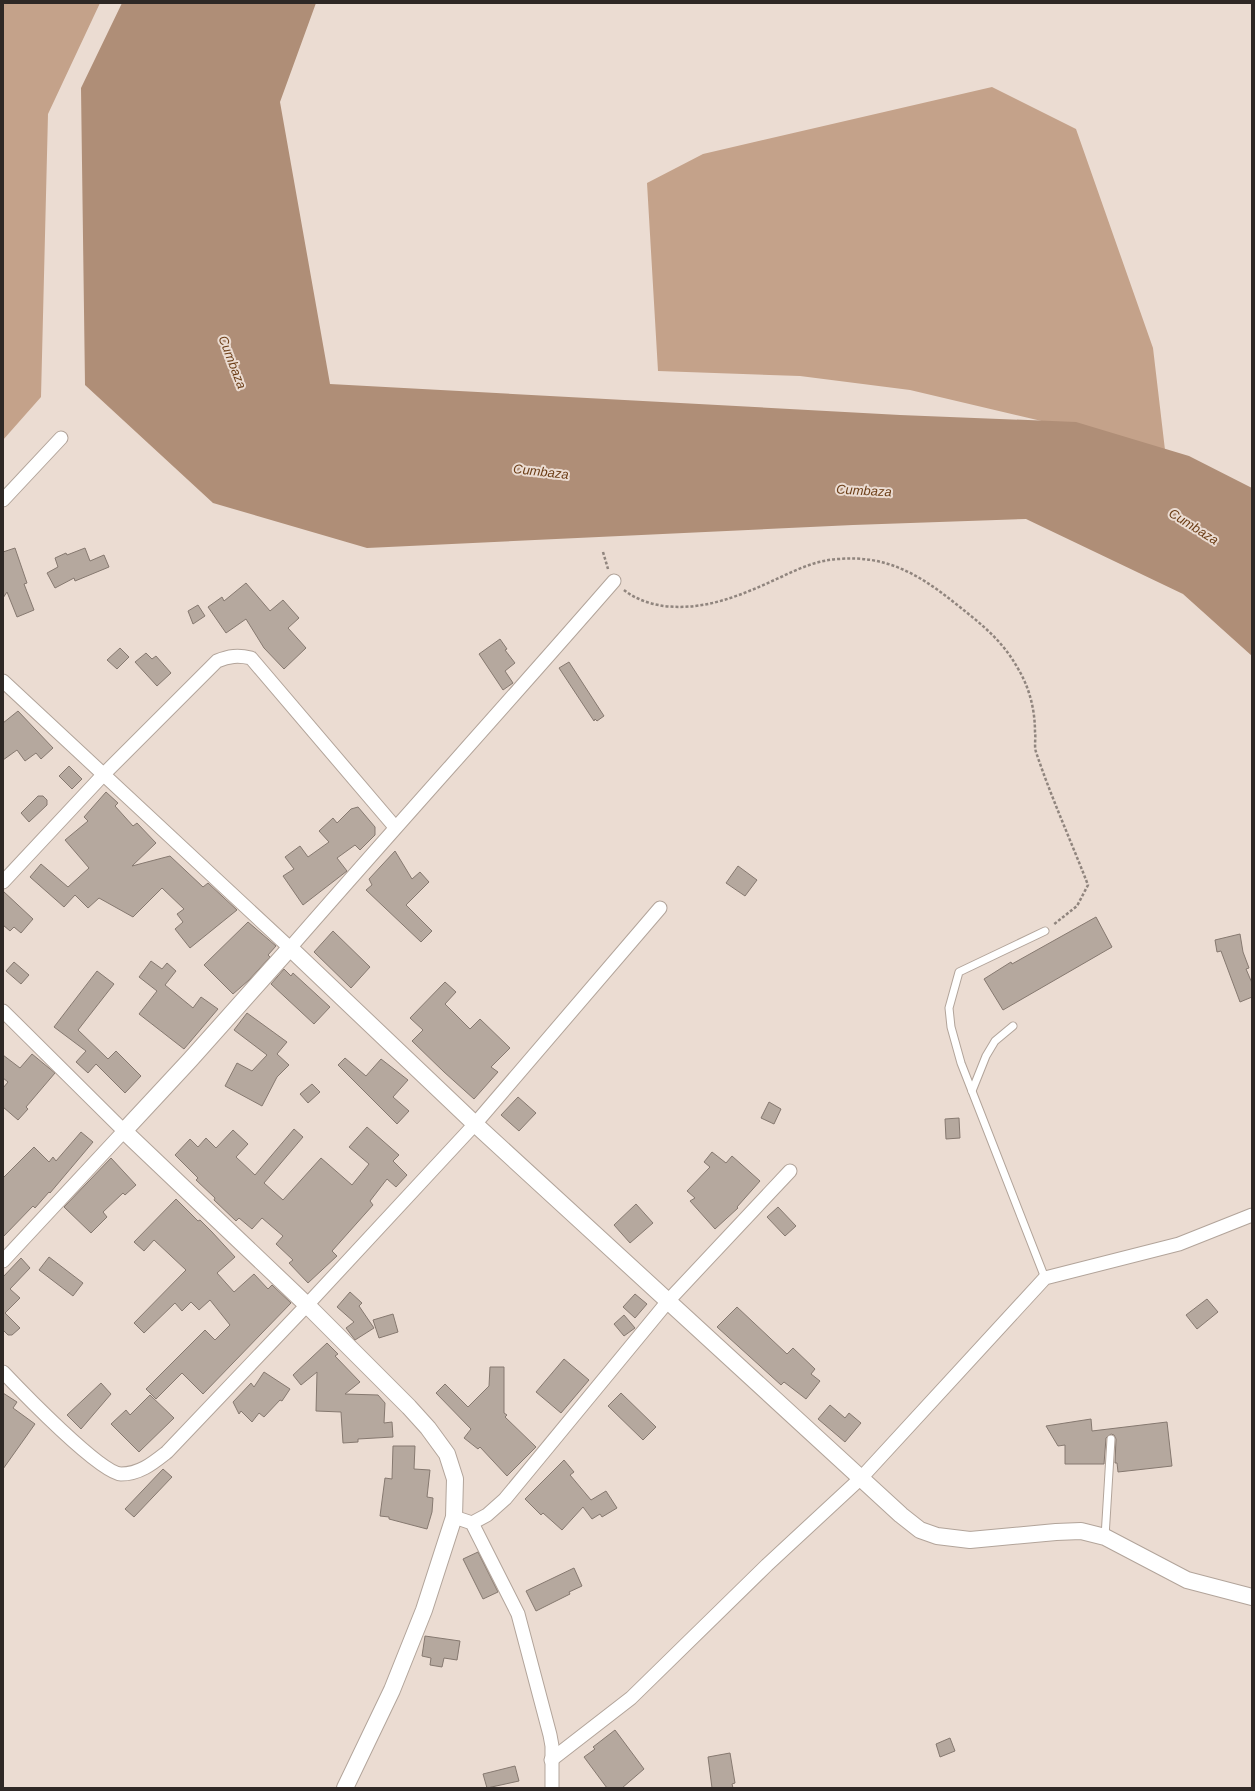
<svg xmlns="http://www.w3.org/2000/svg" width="1255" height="1791" viewBox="0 0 1255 1791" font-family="Arial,sans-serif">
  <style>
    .forest { fill: #c4a28a }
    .water { fill: #af8e77 }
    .building { fill: #b5a89e; stroke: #867970 }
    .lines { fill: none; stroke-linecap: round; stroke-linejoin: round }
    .service-casing { stroke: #b2a49a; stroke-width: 9 }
    .minor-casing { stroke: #b2a49a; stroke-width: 15 }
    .tertiary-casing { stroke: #b2a49a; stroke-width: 18 }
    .path { stroke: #90857e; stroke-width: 2.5; stroke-dasharray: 3 2; stroke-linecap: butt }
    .service { stroke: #fff; stroke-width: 7 }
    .minor { stroke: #fff; stroke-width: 13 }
    .tertiary { stroke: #fff; stroke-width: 16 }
    .labels { text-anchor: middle; stroke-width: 4; stroke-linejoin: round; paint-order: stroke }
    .water-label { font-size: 13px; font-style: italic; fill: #6c3e17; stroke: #ebdcd2 }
  </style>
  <rect width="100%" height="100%" fill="#ebdcd2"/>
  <!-- forest -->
  <g class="forest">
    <path d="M 3,3 L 100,3 L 48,114 L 41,397 L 3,440 Z"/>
    <path d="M 992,87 L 1076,129 L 1153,348 L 1165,450 L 910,390 L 800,376 L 658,371 L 647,183 L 703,154 Z"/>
  </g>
  <!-- water -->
  <path class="water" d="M 122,3 L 316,3 L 280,102 L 330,384 L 900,415 L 1076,422 L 1189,456 L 1252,488 L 1252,656 L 1183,594 L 1026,519 L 853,525 L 367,548 L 213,503 L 85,385 L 81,88 Z"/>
  <!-- building -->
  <g class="building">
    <path d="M 15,548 L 27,583 L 24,584 L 34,610 L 17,617 L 7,592 L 3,598 L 3,552 Z"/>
    <path d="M 85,548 L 90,561 L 104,555 L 109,567 L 75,581 L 74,578 L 55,588 L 47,573 L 58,567 L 55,558 L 66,553 L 67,555 Z"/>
    <path d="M 246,583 L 270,611 L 283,600 L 299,618 L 288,628 L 306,648 L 284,669 L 264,648 L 246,619 L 226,633 L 208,607 L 222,597 L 224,601 Z"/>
    <path d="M 198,605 L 205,616 L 193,624 L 188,611 Z"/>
    <path d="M 500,639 L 507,649 L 505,650 L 515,663 L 505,671 L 513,683 L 503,690 L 479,654 Z"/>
    <path d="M 120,648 L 129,657 L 117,669 L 107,660 Z"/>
    <path d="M 146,653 L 152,659 L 156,656 L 171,673 L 157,686 L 135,662 Z"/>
    <path d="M 569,662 L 604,716 L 597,721 L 595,719 L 594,721 L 559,668 Z"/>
    <path d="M 18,711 L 53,748 L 41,759 L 36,753 L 25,761 L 17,750 L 3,760 L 3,723 Z"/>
    <path d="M 69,766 L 82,779 L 72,789 L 59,776 Z"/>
    <path d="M 106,792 L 118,803 L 115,806 L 133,826 L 137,823 L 156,843 L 132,866 L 170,856 L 203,887 L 208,883 L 237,910 L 190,948 L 175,929 L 183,922 L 177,914 L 184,909 L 162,888 L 133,917 L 99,898 L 88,908 L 75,895 L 64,907 L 30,877 L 41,864 L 68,887 L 89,868 L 65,840 L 88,821 L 84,817 Z"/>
    <path d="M 38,796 L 43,796 L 47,800 L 47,805 L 29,822 L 21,813 Z"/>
    <path d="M 358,807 L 375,827 L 375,835 L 360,850 L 355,845 L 337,858 L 347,871 L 303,905 L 283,876 L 294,869 L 285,857 L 300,846 L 308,857 L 329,842 L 319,831 L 333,818 L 337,823 L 351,809 Z"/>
    <path d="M 395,851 L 412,879 L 420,872 L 429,882 L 406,905 L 432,931 L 421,942 L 366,890 L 372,885 L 369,879 Z"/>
    <path d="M 738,866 L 757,880 L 745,896 L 726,883 Z"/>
    <path d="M 3,891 L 33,919 L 21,933 L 14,927 L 10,931 L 3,925 Z"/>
    <path d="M 1096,917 L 1112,947 L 1003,1010 L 984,979 L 1011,962 L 1012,964 Z"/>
    <path d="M 248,922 L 276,946 L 268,955 L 270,957 L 249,980 L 233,994 L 204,965 Z"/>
    <path d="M 333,931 L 370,967 L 351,988 L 314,952 Z"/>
    <path d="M 1240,934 L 1243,952 L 1249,968 L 1246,969 L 1252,983 L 1252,997 L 1240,1002 L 1221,951 L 1217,952 L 1215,940 Z"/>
    <path d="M 151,961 L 162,969 L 167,963 L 176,971 L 165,985 L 193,1008 L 201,997 L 218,1009 L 184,1049 L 139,1014 L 157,991 L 139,977 Z"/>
    <path d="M 14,962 L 29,975 L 21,984 L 6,971 Z"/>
    <path d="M 284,969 L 291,976 L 293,973 L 330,1007 L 314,1024 L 271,984 Z"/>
    <path d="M 97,971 L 114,984 L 78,1030 L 108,1059 L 116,1051 L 141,1076 L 125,1093 L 96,1064 L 88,1073 L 76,1062 L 86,1051 L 54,1027 Z"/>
    <path d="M 445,982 L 456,992 L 445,1004 L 470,1029 L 480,1019 L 510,1048 L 491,1067 L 498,1072 L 474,1099 L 444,1072 L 412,1041 L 423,1030 L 410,1018 Z"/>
    <path d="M 247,1013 L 287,1042 L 277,1054 L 289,1065 L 277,1077 L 262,1106 L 225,1086 L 237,1063 L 252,1071 L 267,1055 L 234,1030 Z"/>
    <path d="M 32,1054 L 55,1073 L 26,1107 L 28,1109 L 18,1120 L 3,1107 L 3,1088 L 8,1082 L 3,1078 L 3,1055 L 20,1068 Z"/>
    <path d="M 345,1058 L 366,1076 L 381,1059 L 408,1080 L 393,1097 L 409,1111 L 397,1124 L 338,1065 Z"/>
    <path d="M 312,1084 L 320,1092 L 308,1103 L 300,1094 Z"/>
    <path d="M 518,1097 L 536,1113 L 519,1131 L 501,1115 Z"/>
    <path d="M 769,1102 L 781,1109 L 774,1124 L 761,1118 Z"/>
    <path d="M 959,1118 L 960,1138 L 946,1139 L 945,1119 Z"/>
    <path d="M 367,1127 L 399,1155 L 393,1161 L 407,1175 L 396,1187 L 387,1179 L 370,1201 L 373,1205 L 332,1251 L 337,1256 L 308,1283 L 289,1263 L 293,1260 L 276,1244 L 283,1236 L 262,1218 L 252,1229 L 239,1218 L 236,1221 L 214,1200 L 215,1198 L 196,1180 L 198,1178 L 175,1155 L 190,1139 L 198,1147 L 206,1138 L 216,1148 L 233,1130 L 248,1144 L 236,1157 L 255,1175 L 294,1129 L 303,1137 L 264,1183 L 283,1200 L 321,1158 L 352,1185 L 369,1164 L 349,1147 Z"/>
    <path d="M 81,1132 L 93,1142 L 50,1193 L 49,1192 L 35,1208 L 33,1206 L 3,1237 L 3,1178 L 34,1147 L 49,1162 L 53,1157 L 56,1161 Z"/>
    <path d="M 712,1152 L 726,1163 L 732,1156 L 760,1181 L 737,1207 L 738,1208 L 715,1229 L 690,1201 L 695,1198 L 687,1191 L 710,1167 L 704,1162 Z"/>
    <path d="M 111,1158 L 136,1185 L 125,1195 L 123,1193 L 103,1212 L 107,1217 L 91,1233 L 64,1207 Z"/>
    <path d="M 176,1199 L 198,1221 L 200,1220 L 212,1232 L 235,1257 L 217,1273 L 234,1292 L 254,1274 L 268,1289 L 272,1285 L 291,1303 L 203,1394 L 182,1373 L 156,1399 L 146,1389 L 205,1330 L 215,1340 L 230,1325 L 210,1300 L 199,1310 L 191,1302 L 182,1311 L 175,1303 L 144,1333 L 134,1323 L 186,1270 L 154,1240 L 144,1251 L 134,1242 Z"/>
    <path d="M 636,1204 L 653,1223 L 630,1243 L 614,1225 Z"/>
    <path d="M 778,1207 L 796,1226 L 785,1236 L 767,1217 Z"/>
    <path d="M 49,1257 L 83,1283 L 73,1296 L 39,1270 Z"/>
    <path d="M 21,1258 L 30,1268 L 10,1289 L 20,1298 L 5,1313 L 20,1328 L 12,1335 L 8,1335 L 3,1330 L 3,1277 Z"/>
    <path d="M 350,1292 L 362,1303 L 359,1306 L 374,1328 L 355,1340 L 346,1328 L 354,1322 L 337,1307 Z"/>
    <path d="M 635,1294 L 647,1304 L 635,1318 L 623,1307 Z"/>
    <path d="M 1207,1299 L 1218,1312 L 1197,1329 L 1186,1315 Z"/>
    <path d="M 737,1307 L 787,1354 L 793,1348 L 815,1369 L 811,1374 L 820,1381 L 806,1399 L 784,1382 L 781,1385 L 717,1327 Z"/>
    <path d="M 393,1314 L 398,1332 L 379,1338 L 373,1320 Z"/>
    <path d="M 624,1315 L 635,1328 L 624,1336 L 614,1324 Z"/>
    <path d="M 327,1343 L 338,1354 L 335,1356 L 360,1382 L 345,1394 L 378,1395 L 385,1403 L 384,1423 L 392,1422 L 393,1437 L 358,1439 L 358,1442 L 343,1443 L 341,1412 L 316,1411 L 317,1372 L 301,1385 L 293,1375 Z"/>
    <path d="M 564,1359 L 589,1380 L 561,1413 L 536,1392 Z"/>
    <path d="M 490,1367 L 504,1367 L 504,1413 L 507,1415 L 505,1417 L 536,1447 L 507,1476 L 480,1447 L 478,1449 L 464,1438 L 471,1429 L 436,1393 L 445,1384 L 468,1407 L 489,1386 Z"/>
    <path d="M 264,1372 L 290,1389 L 282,1401 L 280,1400 L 264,1417 L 259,1413 L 252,1422 L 241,1411 L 239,1414 L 233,1402 L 251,1383 L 254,1387 Z"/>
    <path d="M 101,1383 L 111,1394 L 81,1429 L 67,1415 Z"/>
    <path d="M 3,1393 L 17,1402 L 13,1408 L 35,1424 L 3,1469 Z"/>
    <path d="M 621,1393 L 656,1427 L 643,1440 L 608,1406 Z"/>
    <path d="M 150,1395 L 174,1418 L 139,1452 L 111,1424 L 126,1410 L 130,1415 Z"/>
    <path d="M 830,1405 L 845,1418 L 849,1413 L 861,1423 L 845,1442 L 818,1419 Z"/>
    <path d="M 1091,1419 L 1092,1431 L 1167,1422 L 1172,1466 L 1118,1472 L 1117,1463 L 1115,1463 L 1116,1439 L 1114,1435 L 1111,1434 L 1106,1438 L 1104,1464 L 1065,1464 L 1065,1445 L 1058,1446 L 1046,1426 Z"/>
    <path d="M 393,1446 L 415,1446 L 414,1469 L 430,1470 L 427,1497 L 433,1498 L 432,1512 L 427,1529 L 389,1519 L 389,1517 L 380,1516 L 385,1478 L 392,1479 Z"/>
    <path d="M 564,1460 L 574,1472 L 570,1475 L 591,1500 L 606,1491 L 617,1508 L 602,1517 L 600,1514 L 592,1519 L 583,1507 L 562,1530 L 543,1513 L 541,1515 L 525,1499 Z"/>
    <path d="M 163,1469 L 172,1477 L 134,1517 L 125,1509 Z"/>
    <path d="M 478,1552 L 498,1592 L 483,1599 L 463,1559 Z"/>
    <path d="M 574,1568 L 582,1586 L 569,1592 L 570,1594 L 536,1611 L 526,1591 Z"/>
    <path d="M 425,1636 L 460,1641 L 457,1660 L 444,1658 L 442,1667 L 430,1665 L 431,1658 L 422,1656 Z"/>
    <path d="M 615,1730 L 644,1769 L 622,1788 L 607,1788 L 584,1757 L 595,1749 L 593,1747 Z"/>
    <path d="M 950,1738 L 955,1751 L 940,1757 L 936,1744 Z"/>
    <path d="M 730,1753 L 735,1783 L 732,1784 L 733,1788 L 712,1788 L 708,1757 Z"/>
    <path d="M 515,1766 L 519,1781 L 487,1788 L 483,1774 Z"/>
  </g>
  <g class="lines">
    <!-- service casing -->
    <g class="service-casing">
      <g id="service">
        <path d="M 1045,931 L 959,972 L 949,1008 L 951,1027 L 961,1063 L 1045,1278"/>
        <path d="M 972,1091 L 986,1056 L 995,1041 L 1013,1026"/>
        <path d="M 1105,1537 L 1111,1439"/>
      </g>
    </g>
    <!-- minor casing -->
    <g class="minor-casing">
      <g id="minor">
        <path d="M 3,500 L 61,438"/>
        <path d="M 3,681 L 290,948 C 397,825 507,704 614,581"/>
        <path d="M 3,882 L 103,775 L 217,661 C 229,656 238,655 251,658 L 395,827"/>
        <path d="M 3,1011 L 124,1131 L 3,1261"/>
        <path d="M 3,1372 C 21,1391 100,1473 121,1474 C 140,1474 153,1463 167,1452 L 307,1305 L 475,1124 L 660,908"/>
        <path d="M 454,1517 L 472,1523 L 518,1614 L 550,1735 L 552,1746 L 552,1788"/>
        <path d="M 472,1523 L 487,1515 L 505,1499 L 669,1300 L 790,1171"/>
        <path d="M 551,1760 L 631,1698 L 767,1565 L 862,1477 L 1045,1278 L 1179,1244 L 1252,1215"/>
      </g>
    </g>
    <!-- tertiary casing -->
    <g class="tertiary-casing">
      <path id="tertiary" d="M 345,1788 L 392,1690 L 424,1610 L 454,1517 L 455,1479 L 447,1454 L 428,1428 L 409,1407 L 307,1305 L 124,1131 L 190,1060 L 290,948 L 475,1124 L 901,1515 L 920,1530 L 937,1536 L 970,1540 L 1056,1532 L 1081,1531 L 1105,1537 L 1187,1580 L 1252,1597"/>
    </g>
    <!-- path -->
    <g class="path">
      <path d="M 603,552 L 608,569"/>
      <path d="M 624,590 C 635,599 650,604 664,606 C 707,611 744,594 781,577 C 800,568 818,560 839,559 C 884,555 917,573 951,600 C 976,620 1001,638 1017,667 C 1029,686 1035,709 1035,732 C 1036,738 1034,746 1036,752 C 1051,797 1071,841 1088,885 L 1077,906 L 1053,925"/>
    </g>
    <!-- service -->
    <use href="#service" class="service"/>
    <!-- minor -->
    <use href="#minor" class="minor"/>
    <!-- tertiary -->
    <use href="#tertiary" class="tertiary"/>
  </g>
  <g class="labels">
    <!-- water labels -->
    <g class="water-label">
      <text transform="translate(233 362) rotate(69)" y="5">Cumbaza</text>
      <text transform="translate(541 471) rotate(6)" y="5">Cumbaza</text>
      <text transform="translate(864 490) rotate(3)" y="5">Cumbaza</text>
      <text transform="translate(1194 526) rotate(32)" y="5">Cumbaza</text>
    </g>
  </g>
  <!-- border -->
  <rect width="1255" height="1791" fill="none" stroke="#2e2825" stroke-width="8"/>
</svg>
